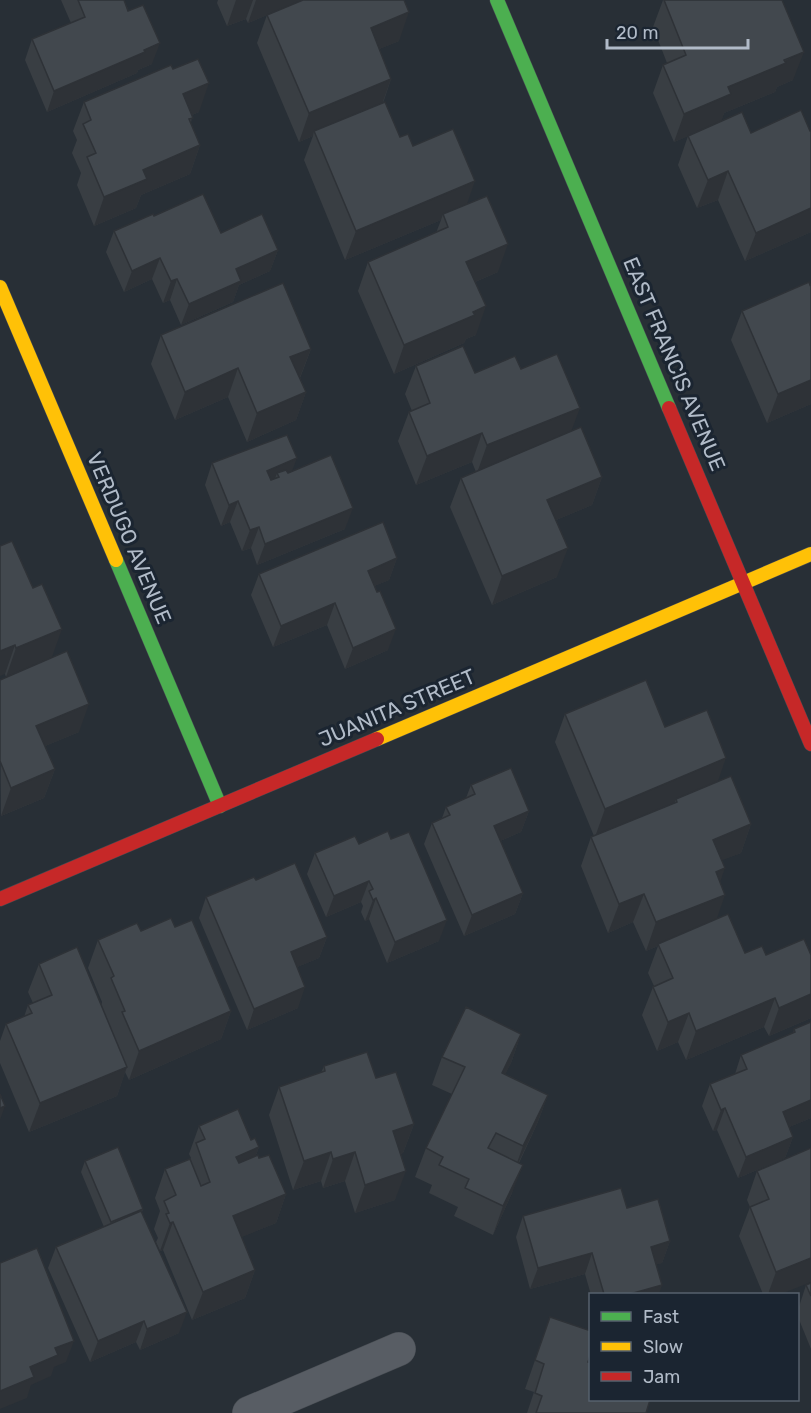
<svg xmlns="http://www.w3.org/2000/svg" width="811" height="1413" viewBox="0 0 811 1413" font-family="Rubik,sans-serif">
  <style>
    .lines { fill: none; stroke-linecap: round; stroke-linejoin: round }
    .street-casing { stroke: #464b51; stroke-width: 34 }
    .fast-casing { stroke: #464b51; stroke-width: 15 }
    .slow-casing { stroke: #464b51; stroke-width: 15 }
    .jam-casing { stroke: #464b51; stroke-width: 15 }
    .street { stroke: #585d64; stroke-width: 33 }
    .fast { stroke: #4caf50; stroke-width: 14 }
    .slow { stroke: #ffc107; stroke-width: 14 }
    .jam { stroke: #c62828; stroke-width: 14 }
    .wall { fill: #393e43 }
    .shaded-wall { fill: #2e3237 }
    .building { fill: #42484e; stroke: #2e3237; stroke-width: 1.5 }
    .labels { text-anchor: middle; stroke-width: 6; stroke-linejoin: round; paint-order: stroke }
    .street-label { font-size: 21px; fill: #b1bbc8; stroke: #1b2531 }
  </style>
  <rect width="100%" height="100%" fill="#282f36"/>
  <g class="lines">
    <!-- street casing -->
    <g class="street-casing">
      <path id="street" d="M 249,1413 L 399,1349"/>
    </g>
    <!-- fast casing -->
    <g class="fast-casing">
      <g id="fast">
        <path d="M 497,0 L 669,408"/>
        <path d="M 116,560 L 220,806"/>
      </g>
    </g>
    <!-- slow casing -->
    <g class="slow-casing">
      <g id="slow">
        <path d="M 0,287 L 116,560"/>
        <path d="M 377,739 L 811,554"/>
      </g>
    </g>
    <!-- jam casing -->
    <g class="jam-casing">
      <g id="jam">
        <path d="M 669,408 L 811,744"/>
        <path d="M 0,899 L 377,739"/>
      </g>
    </g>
    <!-- street -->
    <use href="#street" class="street"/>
    <!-- fast -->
    <use href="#fast" class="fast"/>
    <!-- slow -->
    <use href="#slow" class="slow"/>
    <!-- jam -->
    <use href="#jam" class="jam"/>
  </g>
  <!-- wall -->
  <g class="wall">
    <path d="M 61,0 L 124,0 L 152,64 L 138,70 L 137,73 L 47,112 L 25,60 L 32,39 L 71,23 Z"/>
    <path d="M 218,0 L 404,0 L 399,41 L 379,49 L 391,79 L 383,103 L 400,137 L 413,146 L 467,204 L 498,272 L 475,282 L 476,335 L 466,339 L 464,343 L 394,374 L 358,291 L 368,262 L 436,233 L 441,220 L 345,260 L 304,160 L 313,136 L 299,142 L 257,43 L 267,15 L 248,23 L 246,19 L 227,26 L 217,3 Z"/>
    <path d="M 663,0 L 782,0 L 793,80 L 777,87 L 775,92 L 724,113 L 721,121 L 751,133 L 811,131 L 811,232 L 745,261 L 718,200 L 697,208 L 678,165 L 688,136 L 674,142 L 653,93 L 663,65 L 667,63 L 653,27 Z"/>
    <path d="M 173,69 L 199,112 L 192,115 L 191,123 L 200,145 L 190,174 L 141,195 L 136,208 L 94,226 L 77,185 L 81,173 L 72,153 L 77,140 L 73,131 L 84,102 Z"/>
    <path d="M 154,216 L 221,233 L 278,250 L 270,271 L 239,285 L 233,302 L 181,325 L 170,300 L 163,303 L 152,279 L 124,292 L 106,252 L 114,231 Z"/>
    <path d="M 810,285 L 811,404 L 767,423 L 731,340 L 742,311 Z"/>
    <path d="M 161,335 L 311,349 L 300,378 L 306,392 L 296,420 L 247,442 L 228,397 L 175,420 L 151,364 Z"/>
    <path d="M 416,366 L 475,373 L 521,369 L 571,432 L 602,477 L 592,505 L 556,520 L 557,577 L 492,605 L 450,507 L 461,478 L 476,472 L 472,462 L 416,485 L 398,441 L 409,412 L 412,411 L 405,394 Z"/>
    <path d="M 212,463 L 292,472 L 345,529 L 257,565 L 251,548 L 242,551 L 230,522 L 221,526 L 205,485 Z"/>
    <path d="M 0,546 L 52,657 L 6,677 L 5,674 Z"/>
    <path d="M 397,558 L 389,580 L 374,586 L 388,650 L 345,669 L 327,625 L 273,647 L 251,595 L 259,574 Z"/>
    <path d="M 0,680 L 79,732 L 45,746 L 55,769 L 44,798 L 1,816 Z"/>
    <path d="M 565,714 L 665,727 L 718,781 L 751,824 L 741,853 L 721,860 L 716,920 L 745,953 L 766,955 L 811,955 L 811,1018 L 769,1036 L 764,1027 L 686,1060 L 678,1042 L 657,1051 L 642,1015 L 653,987 L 654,986 L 648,973 L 658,946 L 646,951 L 633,922 L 608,933 L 581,866 L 591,837 L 594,836 L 555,742 Z"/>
    <path d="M 471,785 L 529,811 L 521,832 L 500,841 L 523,893 L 515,914 L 464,936 L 424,844 L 432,823 L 442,818 L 446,807 L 466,798 Z"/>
    <path d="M 359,844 L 439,941 L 387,963 L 369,919 L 365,921 L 361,912 L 363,906 L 361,902 L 326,917 L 307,874 L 315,853 Z"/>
    <path d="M 256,880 L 327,937 L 319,958 L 297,967 L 298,1008 L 247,1030 L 199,918 L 206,897 Z"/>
    <path d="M 175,927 L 231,1011 L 221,1039 L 129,1080 L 125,1072 L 117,1096 L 29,1132 L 0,1063 L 0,1041 L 6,1024 L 24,1017 L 28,1005 L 33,1003 L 28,992 L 39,964 L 101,1006 L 102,1002 L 88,968 L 98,940 L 141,931 Z"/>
    <path d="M 811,1022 L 811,1118 L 789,1127 L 793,1137 L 785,1158 L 738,1178 L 717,1130 L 713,1131 L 702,1106 L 710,1084 L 735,1074 L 741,1055 L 793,1034 L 794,1029 Z"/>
    <path d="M 521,1034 L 511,1063 L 505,1074 L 548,1095 L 537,1124 L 519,1163 L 512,1193 L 493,1235 L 454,1216 L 458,1207 L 429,1193 L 432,1185 L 415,1177 L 426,1148 L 452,1094 L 432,1085 L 442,1057 Z"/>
    <path d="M 324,1066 L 376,1078 L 414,1124 L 403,1153 L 400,1154 L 395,1200 L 355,1213 L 345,1181 L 323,1188 L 321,1181 L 293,1190 L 269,1115 L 279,1087 L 321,1073 Z"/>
    <path d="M 199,1126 L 251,1140 L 259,1147 L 256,1155 L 259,1158 L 286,1194 L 276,1223 L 241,1237 L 255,1270 L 245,1298 L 192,1320 L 163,1250 L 160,1251 L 156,1242 L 158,1238 L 154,1229 L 160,1211 L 155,1198 L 165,1169 L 190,1159 L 191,1158 L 189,1154 Z"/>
    <path d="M 811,1148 L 781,1294 L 763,1294 L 739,1236 L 750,1207 L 747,1200 L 757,1171 Z"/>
    <path d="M 85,1161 L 143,1209 L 142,1212 L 179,1333 L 140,1350 L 136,1342 L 90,1362 L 48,1268 L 56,1247 L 104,1227 L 81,1172 Z"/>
    <path d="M 627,1208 L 670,1241 L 662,1263 L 656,1264 L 659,1294 L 591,1294 L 591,1295 L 585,1274 L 530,1289 L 516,1237 L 523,1216 Z"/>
    <path d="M 811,1283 L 811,1349 L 798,1317 L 798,1310 L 806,1285 Z"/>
    <path d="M 550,1317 L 588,1362 L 646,1413 L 527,1413 L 534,1392 L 525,1389 Z"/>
  </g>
  <!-- shaded-wall -->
  <g class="shaded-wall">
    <path d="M 236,0 L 253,0 L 246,19 L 227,26 Z"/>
    <path d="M 256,0 L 304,0 L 248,23 Z"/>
    <path d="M 409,12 L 399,41 L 360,57 L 371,28 Z"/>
    <path d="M 160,43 L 152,64 L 138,70 L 137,73 L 47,112 L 54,91 Z"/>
    <path d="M 804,52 L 793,80 L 777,87 L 775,92 L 724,113 L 721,123 L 674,142 L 684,114 L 728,87 Z"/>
    <path d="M 391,79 L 381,107 L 314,131 L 313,136 L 299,142 L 309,113 Z"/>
    <path d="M 209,83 L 199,112 L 173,123 L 183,94 Z"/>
    <path d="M 200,145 L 190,174 L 141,195 L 136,208 L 94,226 L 104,197 L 143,170 Z"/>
    <path d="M 728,171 L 718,200 L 697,208 L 708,180 Z"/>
    <path d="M 475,181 L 465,210 L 443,214 L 441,220 L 345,260 L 356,231 Z"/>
    <path d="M 811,208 L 811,232 L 745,261 L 756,233 Z"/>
    <path d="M 508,244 L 498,272 L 456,290 L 466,262 Z"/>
    <path d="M 278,250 L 270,271 L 239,285 L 233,302 L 181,325 L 189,304 L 236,269 Z"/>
    <path d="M 160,258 L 152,279 L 124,292 L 132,271 Z"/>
    <path d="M 177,279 L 170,300 L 163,303 L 171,281 Z"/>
    <path d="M 486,306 L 476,335 L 466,339 L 464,343 L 394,374 L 404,345 Z"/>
    <path d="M 311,349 L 300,377 L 280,386 L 290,357 Z"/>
    <path d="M 238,368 L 228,397 L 175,420 L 185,392 Z"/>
    <path d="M 811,380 L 811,404 L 767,423 L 778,394 Z"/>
    <path d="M 306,392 L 296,420 L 247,442 L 257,413 Z"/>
    <path d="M 580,408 L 569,437 L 477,473 L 487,445 Z"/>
    <path d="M 482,433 L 472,462 L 416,485 L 427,456 Z"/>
    <path d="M 297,458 L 289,479 L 279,477 L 277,473 L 272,487 L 267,471 Z"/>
    <path d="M 602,477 L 592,505 L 537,528 L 547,500 Z"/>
    <path d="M 238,501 L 230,522 L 221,526 L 229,505 Z"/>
    <path d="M 353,508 L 345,529 L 257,565 L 265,544 Z"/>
    <path d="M 259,527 L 251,548 L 242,551 L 250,530 Z"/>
    <path d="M 568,548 L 557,577 L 492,605 L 502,576 Z"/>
    <path d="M 397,558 L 389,580 L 360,592 L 368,571 Z"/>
    <path d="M 335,603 L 327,625 L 273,647 L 281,626 Z"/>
    <path d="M 62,629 L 52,657 L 6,677 L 16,648 Z"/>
    <path d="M 396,629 L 388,650 L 345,669 L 353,648 Z"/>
    <path d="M 15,645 L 5,674 L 0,676 L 0,651 Z"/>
    <path d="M 89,704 L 79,732 L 26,754 L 36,726 Z"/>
    <path d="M 726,758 L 716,787 L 677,802 L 676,799 L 674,804 L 595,837 L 605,809 Z"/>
    <path d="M 55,769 L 44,798 L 1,816 L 11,788 Z"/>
    <path d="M 529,811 L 521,832 L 486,847 L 494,826 Z"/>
    <path d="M 751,824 L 741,853 L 702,868 L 713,840 Z"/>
    <path d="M 725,868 L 715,897 L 716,872 Z"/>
    <path d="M 369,881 L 361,902 L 326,917 L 334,896 Z"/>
    <path d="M 523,893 L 515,914 L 464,936 L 472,915 Z"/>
    <path d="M 644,894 L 633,922 L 608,933 L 619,904 Z"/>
    <path d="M 725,895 L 715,924 L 658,944 L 658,946 L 646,951 L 656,922 Z"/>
    <path d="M 376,898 L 369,919 L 365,921 L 373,900 Z"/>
    <path d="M 447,920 L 439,941 L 387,963 L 395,942 Z"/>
    <path d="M 327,937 L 319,958 L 283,973 L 291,952 Z"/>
    <path d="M 305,987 L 298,1008 L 247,1030 L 254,1009 Z"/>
    <path d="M 811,994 L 811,1018 L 769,1036 L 779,1008 Z"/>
    <path d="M 775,998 L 764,1027 L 686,1060 L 696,1031 Z"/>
    <path d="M 231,1011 L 221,1039 L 129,1080 L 139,1051 Z"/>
    <path d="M 689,1013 L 678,1042 L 657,1051 L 668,1022 Z"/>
    <path d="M 521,1034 L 511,1063 L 492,1101 L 502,1073 Z"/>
    <path d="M 127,1067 L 117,1096 L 29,1132 L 40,1103 Z"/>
    <path d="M 548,1095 L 537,1124 L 513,1174 L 523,1146 Z"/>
    <path d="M 811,1100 L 811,1118 L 775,1133 L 783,1112 Z"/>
    <path d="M 5,1106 L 0,1120 L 0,1108 Z"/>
    <path d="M 725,1108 L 717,1130 L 713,1131 L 721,1110 Z"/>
    <path d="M 414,1124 L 403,1153 L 383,1160 L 393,1131 Z"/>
    <path d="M 793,1137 L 785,1158 L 738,1178 L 746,1157 Z"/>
    <path d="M 259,1147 L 248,1176 L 226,1185 L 236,1157 Z"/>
    <path d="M 331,1152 L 321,1181 L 293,1190 L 304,1161 Z"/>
    <path d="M 355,1152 L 345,1181 L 323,1188 L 333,1159 Z"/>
    <path d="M 523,1165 L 512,1193 L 493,1235 L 503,1206 Z"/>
    <path d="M 406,1171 L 395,1200 L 355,1213 L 365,1185 Z"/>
    <path d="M 286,1194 L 276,1223 L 222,1245 L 233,1216 Z"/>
    <path d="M 173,1222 L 163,1250 L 160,1251 L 170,1223 Z"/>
    <path d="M 670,1241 L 662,1263 L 643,1268 L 651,1247 Z"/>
    <path d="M 592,1253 L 585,1274 L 530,1289 L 538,1268 Z"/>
    <path d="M 811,1258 L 811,1282 L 781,1294 L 768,1294 L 776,1272 Z"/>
    <path d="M 255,1270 L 245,1298 L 192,1320 L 203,1292 Z"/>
    <path d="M 662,1285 L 659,1294 L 630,1294 Z"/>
    <path d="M 187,1312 L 179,1333 L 140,1350 L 147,1329 Z"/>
    <path d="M 144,1321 L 136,1342 L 90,1362 L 98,1341 Z"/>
    <path d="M 74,1341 L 66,1362 L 54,1367 L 51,1376 L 31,1385 L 27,1398 L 0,1409 L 0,1391 L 55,1348 Z"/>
  </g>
  <!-- building -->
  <g class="building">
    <path d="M 78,0 L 124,0 L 128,11 L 143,5 L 160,43 L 144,50 L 145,52 L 54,91 L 32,39 L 85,17 Z"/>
    <path d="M 303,0 L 404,0 L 409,12 L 371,28 L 391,79 L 309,113 L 267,15 Z"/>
    <path d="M 664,0 L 782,0 L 804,52 L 784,60 L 786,63 L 728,87 L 731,94 L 684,114 L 663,65 L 686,55 Z"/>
    <path d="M 198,59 L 209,83 L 183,94 L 193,118 L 189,119 L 200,145 L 143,170 L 147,179 L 104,197 L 87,157 L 96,153 L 83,124 L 91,120 L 84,102 L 171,65 L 173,69 Z"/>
    <path d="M 385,102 L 400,137 L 408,134 L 413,146 L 453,129 L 475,181 L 356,231 L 314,131 Z"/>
    <path d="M 801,110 L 810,131 L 811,131 L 811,208 L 756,233 L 728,171 L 708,180 L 688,136 L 742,112 L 751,133 Z"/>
    <path d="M 203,194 L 221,233 L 262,214 L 278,250 L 236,269 L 241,281 L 189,304 L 177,279 L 171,281 L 160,258 L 132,271 L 114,231 L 153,214 L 154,216 Z"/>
    <path d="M 487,196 L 508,244 L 466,262 L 486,306 L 473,312 L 475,315 L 404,345 L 368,262 L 448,227 L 443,214 Z"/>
    <path d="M 809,282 L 810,285 L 811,284 L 811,380 L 778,394 L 742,311 Z"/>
    <path d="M 283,283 L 311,349 L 290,357 L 306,392 L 257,413 L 238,368 L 185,392 L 161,335 Z"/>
    <path d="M 463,346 L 475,373 L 515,356 L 521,369 L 557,354 L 580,408 L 487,445 L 482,433 L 427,456 L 409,412 L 430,403 L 416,366 Z"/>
    <path d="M 581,427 L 602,477 L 547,500 L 568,548 L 502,576 L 461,478 Z"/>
    <path d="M 287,435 L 297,458 L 267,471 L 271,480 L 279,477 L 277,473 L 286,470 L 288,473 L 331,455 L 353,508 L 265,544 L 259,527 L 250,530 L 238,501 L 229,505 L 212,463 Z"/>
    <path d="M 383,522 L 397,558 L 368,571 L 377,592 L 380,591 L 396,629 L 353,648 L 335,603 L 281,626 L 259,574 Z"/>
    <path d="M 12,541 L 33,588 L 42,584 L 62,629 L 16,648 L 15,645 L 0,651 L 0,546 Z"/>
    <path d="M 67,651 L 89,704 L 36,726 L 55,769 L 11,788 L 0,761 L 0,680 Z"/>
    <path d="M 646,680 L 665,727 L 707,710 L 726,758 L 605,809 L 565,714 Z"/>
    <path d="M 511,768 L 529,811 L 494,826 L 523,893 L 472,915 L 432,823 L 450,815 L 446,807 L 475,794 L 471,785 Z"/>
    <path d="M 731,776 L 751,824 L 713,840 L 725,868 L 716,872 L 725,895 L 656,922 L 644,894 L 619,904 L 591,837 L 677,802 L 676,799 Z"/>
    <path d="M 388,831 L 391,839 L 409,832 L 447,920 L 395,942 L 376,898 L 373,900 L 369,891 L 373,889 L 369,881 L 334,896 L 315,853 L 355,836 L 359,844 Z"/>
    <path d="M 295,863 L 327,937 L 291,952 L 305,987 L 254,1009 L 206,897 L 254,877 L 256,880 Z"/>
    <path d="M 728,914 L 745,953 L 762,946 L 766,955 L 804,939 L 811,955 L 811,994 L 779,1008 L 775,998 L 696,1031 L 689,1013 L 668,1022 L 653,987 L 673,978 L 658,944 Z"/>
    <path d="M 171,918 L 175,927 L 192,920 L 231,1011 L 139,1051 L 122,1012 L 125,1011 L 111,978 L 114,976 L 98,940 L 137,923 L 141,931 Z"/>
    <path d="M 77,947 L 127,1067 L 40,1103 L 6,1024 L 32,1013 L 28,1005 L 52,995 L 39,964 Z"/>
    <path d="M 466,1007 L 521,1034 L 502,1073 L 548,1095 L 523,1146 L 496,1133 L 488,1148 L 523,1165 L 503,1206 L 465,1188 L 469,1179 L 439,1165 L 443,1157 L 426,1148 L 465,1067 L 442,1057 Z"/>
    <path d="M 811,1022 L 811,1100 L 783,1112 L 793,1137 L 746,1157 L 725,1108 L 721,1110 L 710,1084 L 747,1069 L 741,1055 L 795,1032 L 794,1029 Z"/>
    <path d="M 367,1052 L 376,1078 L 396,1072 L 414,1124 L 393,1131 L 406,1171 L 365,1185 L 355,1152 L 333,1159 L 331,1152 L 304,1161 L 279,1087 L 325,1071 L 324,1066 Z"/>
    <path d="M 0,1094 L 5,1106 L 0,1108 Z"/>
    <path d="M 238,1109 L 251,1140 L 255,1138 L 259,1147 L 236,1157 L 239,1163 L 258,1155 L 259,1158 L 269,1155 L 286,1194 L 233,1216 L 255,1270 L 203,1292 L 173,1222 L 170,1223 L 166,1214 L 169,1213 L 164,1201 L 176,1195 L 165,1169 L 190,1159 L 201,1186 L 210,1182 L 196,1143 L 205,1139 L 199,1126 Z"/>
    <path d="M 118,1147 L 143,1209 L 111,1222 L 85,1161 Z"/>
    <path d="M 811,1148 L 811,1258 L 776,1272 L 750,1207 L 769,1199 L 757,1171 Z"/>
    <path d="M 621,1188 L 627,1208 L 658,1199 L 670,1241 L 651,1247 L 662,1285 L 630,1294 L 604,1294 L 592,1253 L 538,1268 L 523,1216 Z"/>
    <path d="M 141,1211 L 187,1312 L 147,1329 L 144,1321 L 98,1341 L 56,1247 Z"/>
    <path d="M 37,1248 L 74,1341 L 55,1348 L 58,1355 L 30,1367 L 34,1377 L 0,1391 L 0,1263 Z"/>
    <path d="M 811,1283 L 811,1296 L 806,1285 Z"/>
    <path d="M 550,1317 L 591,1331 L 591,1353 L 588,1362 L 591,1363 L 591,1400 L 650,1400 L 646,1413 L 536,1413 L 542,1396 L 535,1393 L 544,1364 L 535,1360 Z"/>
  </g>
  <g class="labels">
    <!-- street labels -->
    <g class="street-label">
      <text transform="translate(674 364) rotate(67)" y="7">EAST FRANCIS AVENUE</text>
      <text transform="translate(129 538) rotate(67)" y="7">VERDUGO AVENUE</text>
      <text transform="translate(397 708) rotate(-23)" y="7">JUANITA STREET</text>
    </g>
  </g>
  <!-- legend -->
  <rect x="589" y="1293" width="210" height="108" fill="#1b2531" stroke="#57616d" stroke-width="1.5"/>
  <rect x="601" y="1312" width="30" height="9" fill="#4caf50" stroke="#57616d" stroke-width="1.5"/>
  <text x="643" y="1323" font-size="18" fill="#b1bbc8">Fast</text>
  <rect x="601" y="1342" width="30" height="9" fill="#ffc107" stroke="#57616d" stroke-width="1.5"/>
  <text x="643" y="1353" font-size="18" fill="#b1bbc8">Slow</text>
  <rect x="601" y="1372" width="30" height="9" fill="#c62828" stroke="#57616d" stroke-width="1.5"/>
  <text x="643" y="1383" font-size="18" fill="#b1bbc8">Jam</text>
  <!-- scale -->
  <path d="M607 39v9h141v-9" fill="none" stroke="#b1bbc8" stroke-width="3"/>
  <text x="616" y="39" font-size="18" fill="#b1bbc8" stroke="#1b2531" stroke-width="4.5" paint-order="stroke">20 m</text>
</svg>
